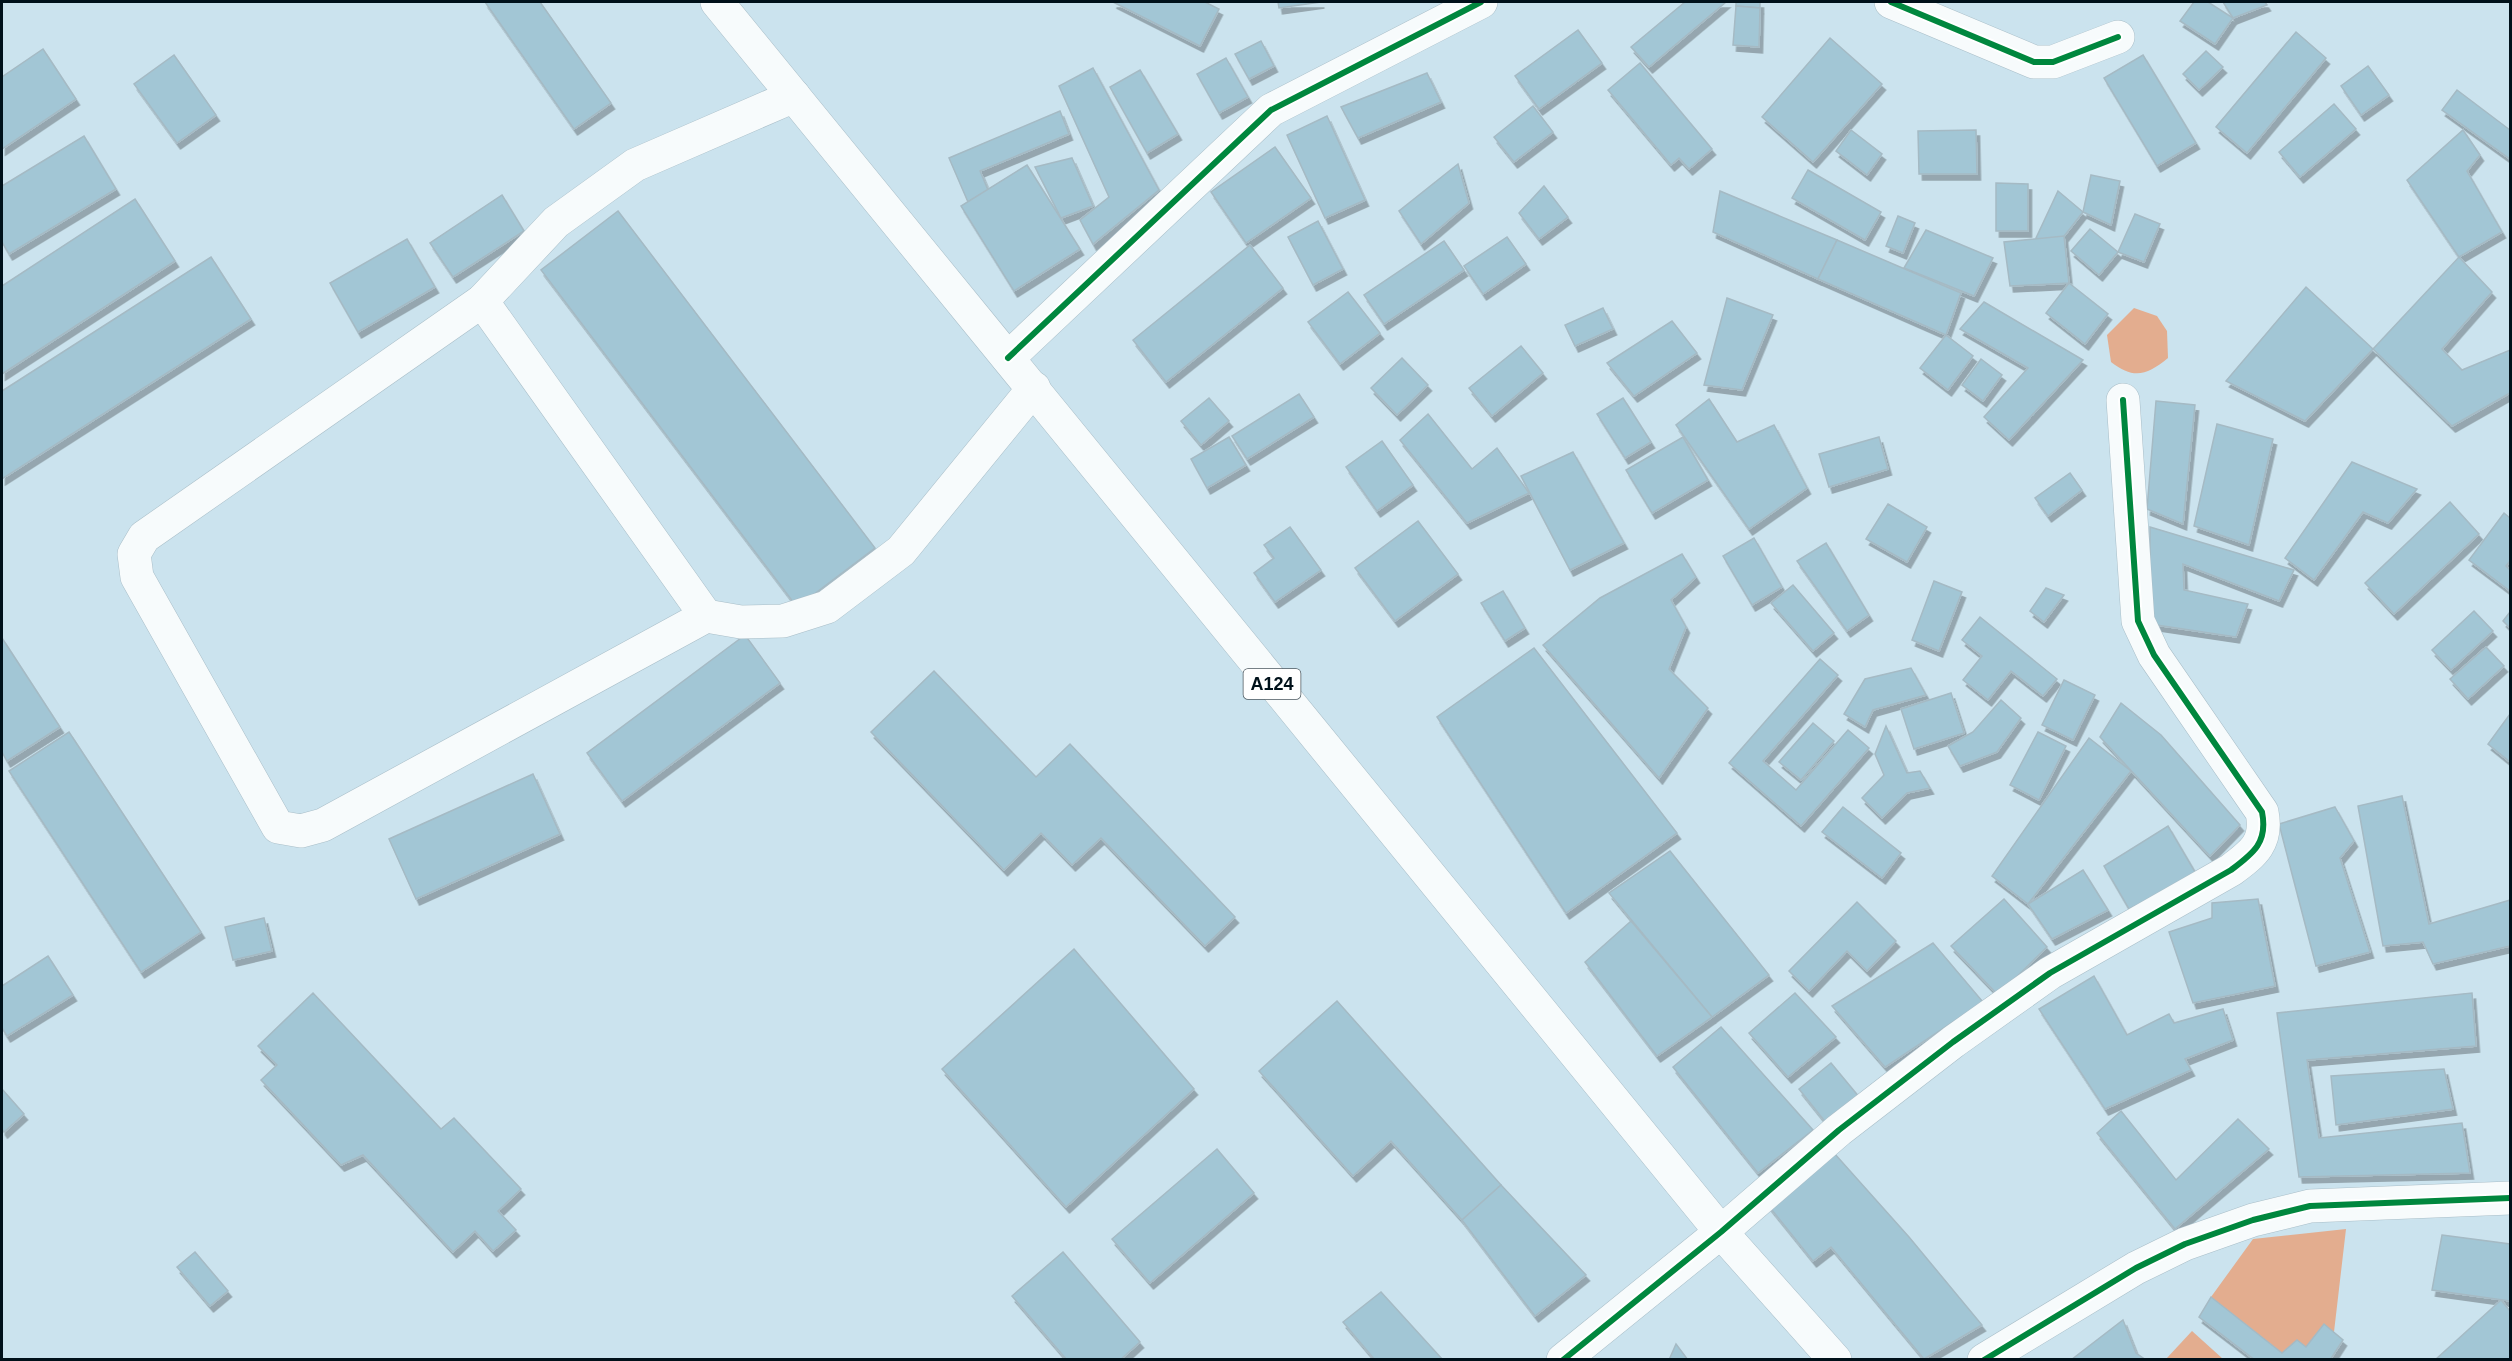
<svg xmlns="http://www.w3.org/2000/svg" width="2512" height="1361" viewBox="0 0 2512 1361" font-family="Arial,sans-serif">
  <style>
    .forest { fill: #e3ad8f }
    .building { fill: #a2c6d5; stroke: #a5bac4; stroke-width: 1.5; filter: url(#shadow) }
    .lines { fill: none; stroke-linecap: round; stroke-linejoin: round }
    .minor-casing { stroke: #a9bec8; stroke-width: 34 }
    .highway-casing { stroke: #a9bec8; stroke-width: 34 }
    .minor { stroke: #f7fbfc; stroke-width: 33 }
    .highway { stroke: #f7fbfc; stroke-width: 33 }
    .cycleway-casing { stroke: #fff; stroke-width: 10 }
    .cycleway { stroke: #00873e; stroke-width: 6 }
    .labels { text-anchor: middle; stroke-width: 4.5; stroke-linejoin: round; paint-order: stroke }
    .shield { fill: #fff; stroke: #4c585f; stroke-width: 1.5 }
    .shield-label { font-size: 18px; font-weight: bold; fill: #00111a }
  </style>
  <defs>
    <filter id="shadow"><feDropShadow dx="3.5" dy="6" stdDeviation="0" flood-color="#0004"/></filter>
  </defs>
  <rect width="100%" height="100%" fill="#cbe3ee"/>
  <!-- forest -->
  <g class="forest">
    <path d="M 2134,308 L 2157,316 L 2167,331 L 2168,358 C 2147,375 2134,380 2111,362 L 2107,335 Z"/>
    <path d="M 2346,1229 L 2334,1332 L 2306,1347 L 2297,1340 L 2282,1353 L 2211,1297 L 2253,1239 Z"/>
    <path d="M 2192,1331 L 2223,1359 L 2166,1359 Z"/>
  </g>
  <!-- building -->
  <g class="building">
    <path d="M 485,2 L 540,2 L 611,103 L 574,129 Z"/>
    <path d="M 1113,2 L 1205,2 L 1219,9 L 1200,46 Z"/>
    <path d="M 1278,2 L 1321,2 L 1279,8 Z"/>
    <path d="M 1685,2 L 1726,2 L 1649,67 L 1631,47 Z"/>
    <path d="M 1736,2 L 1760,2 L 1760,8 L 1736,6 Z"/>
    <path d="M 2194,2 L 2208,2 L 2233,18 L 2215,44 L 2180,21 Z"/>
    <path d="M 2223,2 L 2265,2 L 2267,5 L 2233,18 Z"/>
    <path d="M 1736,6 L 1760,8 L 1759,47 L 1733,45 Z"/>
    <path d="M 1578,30 L 1602,63 L 1539,109 L 1515,76 Z"/>
    <path d="M 2296,32 L 2326,58 L 2247,153 L 2216,127 Z"/>
    <path d="M 1830,38 L 1882,84 L 1813,162 L 1762,117 Z"/>
    <path d="M 1261,41 L 1274,66 L 1249,79 L 1235,54 Z"/>
    <path d="M 43,49 L 76,99 L 2,149 L 2,77 Z"/>
    <path d="M 2206,51 L 2223,67 L 2199,90 L 2183,74 Z"/>
    <path d="M 174,55 L 216,115 L 177,143 L 134,84 Z"/>
    <path d="M 2143,55 L 2196,143 L 2157,166 L 2104,78 Z"/>
    <path d="M 1226,58 L 1248,97 L 1219,113 L 1197,74 Z"/>
    <path d="M 1640,63 L 1712,149 L 1689,169 L 1679,158 L 1671,165 L 1608,90 Z"/>
    <path d="M 2368,66 L 2389,95 L 2361,115 L 2341,86 Z"/>
    <path d="M 1093,68 L 1159,190 L 1093,244 L 1080,220 L 1109,197 L 1059,86 Z"/>
    <path d="M 1140,70 L 1178,134 L 1147,153 L 1110,87 Z"/>
    <path d="M 1427,73 L 1441,102 L 1358,138 L 1341,107 Z"/>
    <path d="M 2457,90 L 2510,130 L 2510,159 L 2442,110 Z"/>
    <path d="M 2334,104 L 2356,129 L 2300,177 L 2279,152 Z"/>
    <path d="M 1533,106 L 1553,132 L 1514,162 L 1494,137 Z"/>
    <path d="M 1060,111 L 1069,134 L 980,171 L 988,190 L 968,202 L 949,158 Z"/>
    <path d="M 1327,116 L 1365,200 L 1325,218 L 1287,135 Z"/>
    <path d="M 1851,130 L 1882,154 L 1867,175 L 1836,151 Z"/>
    <path d="M 1976,130 L 1977,174 L 1919,174 L 1918,131 Z"/>
    <path d="M 2463,130 L 2480,155 L 2467,171 L 2502,232 L 2459,257 L 2407,180 Z"/>
    <path d="M 84,136 L 116,189 L 9,254 L 2,242 L 2,186 Z"/>
    <path d="M 1275,147 L 1311,198 L 1246,243 L 1211,192 Z"/>
    <path d="M 1072,158 L 1093,206 L 1061,218 L 1035,167 Z"/>
    <path d="M 1458,164 L 1469,203 L 1421,244 L 1399,211 Z"/>
    <path d="M 1027,165 L 1080,249 L 1014,291 L 961,206 Z"/>
    <path d="M 1808,170 L 1881,212 L 1865,240 L 1792,198 Z"/>
    <path d="M 2091,175 L 2120,181 L 2111,225 L 2083,212 Z"/>
    <path d="M 1996,183 L 2028,184 L 2028,231 L 1996,231 Z"/>
    <path d="M 1544,186 L 1568,217 L 1539,239 L 1519,213 Z"/>
    <path d="M 1720,191 L 1837,240 L 1818,279 L 1713,232 Z"/>
    <path d="M 2058,191 L 2083,212 L 2054,249 L 2036,238 Z"/>
    <path d="M 502,195 L 524,231 L 453,277 L 430,243 Z"/>
    <path d="M 135,199 L 175,261 L 2,374 L 2,286 Z"/>
    <path d="M 618,211 L 875,548 L 797,607 L 541,270 Z"/>
    <path d="M 2135,214 L 2160,224 L 2144,262 L 2118,252 Z"/>
    <path d="M 1898,216 L 1915,223 L 1903,253 L 1886,246 Z"/>
    <path d="M 1318,221 L 1343,269 L 1313,285 L 1288,237 Z"/>
    <path d="M 2090,229 L 2118,252 L 2099,275 L 2071,251 Z"/>
    <path d="M 1926,230 L 1993,258 L 1974,296 L 1904,268 Z"/>
    <path d="M 2064,236 L 2069,283 L 2010,286 L 2004,242 Z"/>
    <path d="M 1507,237 L 1526,264 L 1483,294 L 1464,266 Z"/>
    <path d="M 407,239 L 435,287 L 358,332 L 330,283 Z"/>
    <path d="M 1837,240 L 1961,293 L 1946,335 L 1818,279 Z"/>
    <path d="M 1444,241 L 1464,270 L 1384,324 L 1364,295 Z"/>
    <path d="M 1250,245 L 1283,288 L 1166,382 L 1133,340 Z"/>
    <path d="M 211,257 L 251,319 L 2,479 L 2,391 Z"/>
    <path d="M 2459,257 L 2492,292 L 2442,349 L 2462,370 L 2510,350 L 2510,393 L 2452,426 L 2373,349 Z"/>
    <path d="M 2069,283 L 2108,314 L 2085,344 L 2046,313 Z"/>
    <path d="M 2306,287 L 2373,349 L 2305,421 L 2226,381 Z"/>
    <path d="M 1348,292 L 1380,333 L 1340,364 L 1308,322 Z"/>
    <path d="M 1727,298 L 1773,315 L 1742,390 L 1704,385 Z"/>
    <path d="M 1984,302 L 2083,360 L 2009,440 L 1984,417 L 2028,368 L 1960,329 Z"/>
    <path d="M 1603,308 L 1613,329 L 1575,346 L 1565,325 Z"/>
    <path d="M 1672,321 L 1697,353 L 1634,396 L 1607,363 Z"/>
    <path d="M 1946,335 L 1973,356 L 1948,390 L 1920,368 Z"/>
    <path d="M 1521,346 L 1543,373 L 1492,416 L 1469,388 Z"/>
    <path d="M 1402,358 L 1428,385 L 1397,415 L 1371,388 Z"/>
    <path d="M 1981,359 L 2002,375 L 1983,401 L 1962,385 Z"/>
    <path d="M 1299,394 L 1314,417 L 1247,459 L 1232,436 Z"/>
    <path d="M 1209,398 L 1229,421 L 1201,445 L 1181,421 Z"/>
    <path d="M 1623,398 L 1651,442 L 1625,458 L 1597,414 Z"/>
    <path d="M 1709,399 L 1737,442 L 1774,425 L 1807,488 L 1749,529 L 1676,425 Z"/>
    <path d="M 2156,401 L 2195,405 L 2183,524 L 2147,509 Z"/>
    <path d="M 1428,414 L 1472,469 L 1497,448 L 1529,493 L 1467,523 L 1400,440 Z"/>
    <path d="M 2217,424 L 2273,439 L 2249,545 L 2194,526 Z"/>
    <path d="M 1229,437 L 1246,465 L 1207,488 L 1191,459 Z"/>
    <path d="M 1683,437 L 1708,480 L 1652,513 L 1626,470 Z"/>
    <path d="M 1879,437 L 1888,469 L 1829,487 L 1819,454 Z"/>
    <path d="M 1382,441 L 1413,485 L 1377,511 L 1346,467 Z"/>
    <path d="M 1573,452 L 1624,543 L 1570,570 L 1521,476 Z"/>
    <path d="M 2352,462 L 2417,489 L 2388,523 L 2363,512 L 2314,580 L 2285,558 Z"/>
    <path d="M 2070,473 L 2082,490 L 2048,516 L 2035,498 Z"/>
    <path d="M 2450,502 L 2479,534 L 2394,614 L 2365,583 Z"/>
    <path d="M 1888,504 L 1927,527 L 1907,562 L 1866,539 Z"/>
    <path d="M 2504,513 L 2510,518 L 2510,561 L 2506,566 L 2510,570 L 2510,591 L 2469,560 Z"/>
    <path d="M 1418,521 L 1458,574 L 1395,621 L 1355,568 Z"/>
    <path d="M 1290,527 L 1321,570 L 1275,602 L 1254,573 L 1274,558 L 1264,545 Z"/>
    <path d="M 2150,527 L 2294,570 L 2279,601 L 2183,564 L 2184,590 L 2248,604 L 2236,637 L 2150,624 Z"/>
    <path d="M 1754,538 L 1782,587 L 1752,605 L 1723,556 Z"/>
    <path d="M 1826,543 L 1869,615 L 1847,631 L 1797,561 Z"/>
    <path d="M 1682,554 L 1696,577 L 1671,600 L 1686,627 L 1669,669 L 1708,708 L 1659,778 L 1543,645 L 1600,598 Z"/>
    <path d="M 1934,581 L 1962,592 L 1939,651 L 1912,640 Z"/>
    <path d="M 1793,585 L 1834,633 L 1813,651 L 1771,603 Z"/>
    <path d="M 2046,588 L 2064,595 L 2044,622 L 2030,611 Z"/>
    <path d="M 1503,591 L 1525,628 L 1505,641 L 1481,603 Z"/>
    <path d="M 2474,611 L 2493,631 L 2451,670 L 2432,650 Z"/>
    <path d="M 2510,612 L 2510,628 L 2503,621 Z"/>
    <path d="M 1980,617 L 2057,679 L 2043,696 L 2011,671 L 1988,700 L 1963,680 L 1982,656 L 1962,640 Z"/>
    <path d="M 745,635 L 780,683 L 622,801 L 587,753 Z"/>
    <path d="M 2,638 L 60,727 L 7,761 L 2,752 Z"/>
    <path d="M 2486,647 L 2504,666 L 2468,699 L 2450,679 Z"/>
    <path d="M 1534,648 L 1677,833 L 1566,913 L 1437,717 Z"/>
    <path d="M 1820,659 L 1838,675 L 1763,761 L 1796,790 L 1848,730 L 1869,748 L 1801,826 L 1729,763 Z"/>
    <path d="M 1911,668 L 1926,695 L 1873,710 L 1865,727 L 1844,714 L 1865,679 Z"/>
    <path d="M 934,671 L 1036,777 L 1070,744 L 1235,917 L 1205,946 L 1101,838 L 1072,865 L 1041,833 L 1004,870 L 871,732 Z"/>
    <path d="M 2064,680 L 2095,695 L 2073,740 L 2042,725 Z"/>
    <path d="M 1951,693 L 1964,733 L 1914,749 L 1901,709 Z"/>
    <path d="M 2001,700 L 2021,718 L 1997,752 L 1960,766 L 1948,746 L 1973,732 Z"/>
    <path d="M 2121,703 L 2161,735 L 2240,825 L 2210,856 L 2100,737 Z"/>
    <path d="M 2510,714 L 2510,762 L 2488,744 Z"/>
    <path d="M 1813,723 L 1834,741 L 1801,780 L 1779,762 Z"/>
    <path d="M 1886,726 L 1907,773 L 1920,771 L 1930,788 L 1907,793 L 1882,818 L 1862,798 L 1884,775 L 1875,754 Z"/>
    <path d="M 69,732 L 201,932 L 141,972 L 9,771 Z"/>
    <path d="M 2038,732 L 2066,746 L 2039,800 L 2010,785 Z"/>
    <path d="M 2089,738 L 2131,771 L 2028,904 L 1992,876 Z"/>
    <path d="M 533,774 L 560,834 L 416,899 L 389,839 Z"/>
    <path d="M 2402,796 L 2429,924 L 2510,900 L 2510,946 L 2433,964 L 2423,942 L 2383,946 L 2358,806 Z"/>
    <path d="M 1843,807 L 1901,853 L 1882,878 L 1822,832 Z"/>
    <path d="M 2335,807 L 2354,841 L 2340,858 L 2370,952 L 2316,966 L 2279,824 Z"/>
    <path d="M 2168,826 L 2198,877 L 2129,909 L 2104,866 Z"/>
    <path d="M 1670,851 L 1769,975 L 1712,1017 L 1609,893 Z"/>
    <path d="M 2083,870 L 2108,910 L 2052,939 L 2028,904 Z"/>
    <path d="M 2004,899 L 2047,947 L 1998,995 L 1951,946 Z"/>
    <path d="M 2258,899 L 2275,986 L 2193,1003 L 2169,932 L 2212,918 L 2212,903 Z"/>
    <path d="M 1857,902 L 1896,941 L 1867,971 L 1847,951 L 1809,991 L 1789,971 Z"/>
    <path d="M 264,918 L 272,951 L 233,960 L 225,927 Z"/>
    <path d="M 1631,921 L 1712,1017 L 1657,1056 L 1585,962 Z"/>
    <path d="M 1933,943 L 1983,1002 L 1885,1067 L 1832,1006 Z"/>
    <path d="M 1074,949 L 1194,1089 L 1066,1207 L 942,1069 Z"/>
    <path d="M 48,956 L 73,995 L 7,1036 L 2,1028 L 2,986 Z"/>
    <path d="M 2094,976 L 2127,1035 L 2169,1014 L 2174,1023 L 2223,1009 L 2233,1040 L 2185,1059 L 2191,1070 L 2105,1109 L 2039,1009 Z"/>
    <path d="M 313,993 L 441,1129 L 454,1118 L 521,1189 L 498,1211 L 516,1230 L 493,1251 L 475,1231 L 453,1252 L 363,1155 L 341,1165 L 261,1080 L 277,1065 L 258,1046 Z"/>
    <path d="M 1795,993 L 1836,1037 L 1788,1077 L 1749,1033 Z"/>
    <path d="M 2472,993 L 2476,1046 L 2307,1060 L 2319,1138 L 2462,1123 L 2470,1173 L 2299,1177 L 2277,1013 Z"/>
    <path d="M 1337,1001 L 1501,1185 L 1462,1220 L 1391,1141 L 1353,1176 L 1259,1071 Z"/>
    <path d="M 1721,1027 L 1813,1130 L 1758,1173 L 1673,1067 Z"/>
    <path d="M 1831,1063 L 1860,1098 L 1827,1124 L 1799,1089 Z"/>
    <path d="M 2444,1069 L 2453,1109 L 2336,1125 L 2331,1076 Z"/>
    <path d="M 2,1089 L 24,1114 L 4,1132 L 2,1129 Z"/>
    <path d="M 2121,1111 L 2176,1180 L 2238,1119 L 2269,1149 L 2175,1229 L 2097,1133 Z"/>
    <path d="M 1217,1149 L 1254,1193 L 1150,1283 L 1112,1239 Z"/>
    <path d="M 1834,1153 L 1909,1237 L 1982,1325 L 1924,1359 L 1831,1247 L 1813,1261 L 1768,1205 Z"/>
    <path d="M 1501,1185 L 1586,1275 L 1535,1316 L 1462,1220 Z"/>
    <path d="M 2442,1235 L 2510,1244 L 2510,1301 L 2432,1290 Z"/>
    <path d="M 195,1252 L 228,1291 L 210,1306 L 177,1267 Z"/>
    <path d="M 1063,1252 L 1140,1342 L 1120,1360 L 1067,1360 L 1012,1296 Z"/>
    <path d="M 1381,1292 L 1443,1360 L 1375,1360 L 1343,1322 Z"/>
    <path d="M 2211,1297 L 2282,1353 L 2297,1340 L 2306,1347 L 2324,1324 L 2343,1340 L 2330,1360 L 2255,1360 L 2199,1317 Z"/>
    <path d="M 2501,1300 L 2510,1311 L 2510,1360 L 2435,1360 Z"/>
    <path d="M 2123,1320 L 2136,1353 L 2146,1360 L 2071,1360 Z"/>
    <path d="M 1676,1344 L 1688,1360 L 1669,1360 Z"/>
  </g>
  <g class="lines">
    <!-- minor casing -->
    <g class="minor-casing">
      <g id="minor">
        <path d="M 1891,2 L 2034,62 L 2053,62 L 2118,37"/>
        <path d="M 794,96 L 635,165 L 556,222 L 482,301 L 144,537 L 134,554 L 137,577 L 278,827 L 301,831 L 323,825 L 706,616 L 741,622 L 783,621 L 827,607 L 901,551 L 1034,388"/>
        <path d="M 482,301 L 706,616"/>
        <path d="M 1008,358 L 1271,110 L 1481,2"/>
        <path d="M 1563,1360 L 1721,1232 L 1839,1130 L 1953,1042 L 2050,973 L 2231,870 C 2254,853 2268,842 2262,812 L 2154,655 L 2138,621 L 2123,400"/>
        <path d="M 1984,1360 L 2136,1268 L 2185,1244 L 2253,1220 L 2310,1206 L 2510,1198"/>
      </g>
    </g>
    <!-- highway casing -->
    <g class="highway-casing">
      <path id="highway" d="M 717,2 L 1721,1232 L 1835,1360"/>
    </g>
    <!-- minor -->
    <use href="#minor" class="minor"/>
    <!-- highway -->
    <use href="#highway" class="highway"/>
    <!-- cycleway casing -->
    <g class="cycleway-casing">
      <g id="cycleway">
        <path d="M 1891,2 L 2034,62 L 2053,62 L 2118,37"/>
        <path d="M 1008,358 L 1271,110 L 1481,2"/>
        <path d="M 1563,1360 L 1721,1232 L 1839,1130 L 1953,1042 L 2050,973 L 2231,870 C 2254,853 2268,842 2262,812 L 2154,655 L 2138,621 L 2123,400"/>
        <path d="M 1984,1360 L 2136,1268 L 2185,1244 L 2253,1220 L 2310,1206 L 2510,1198"/>
      </g>
    </g>
    <!-- cycleway -->
    <use href="#cycleway" class="cycleway"/>
  </g>
  <g class="labels">
    <!-- shield labels -->
    <rect class="shield" x="1243.5" y="669" width="57" height="30" rx="4.5"/>
    <g class="shield-label">
      <text x="1272" y="690">A124</text>
    </g>
  </g>
  <!-- border -->
  <rect width="2512" height="1361" fill="none" stroke="#00111a" stroke-width="6"/>
</svg>
